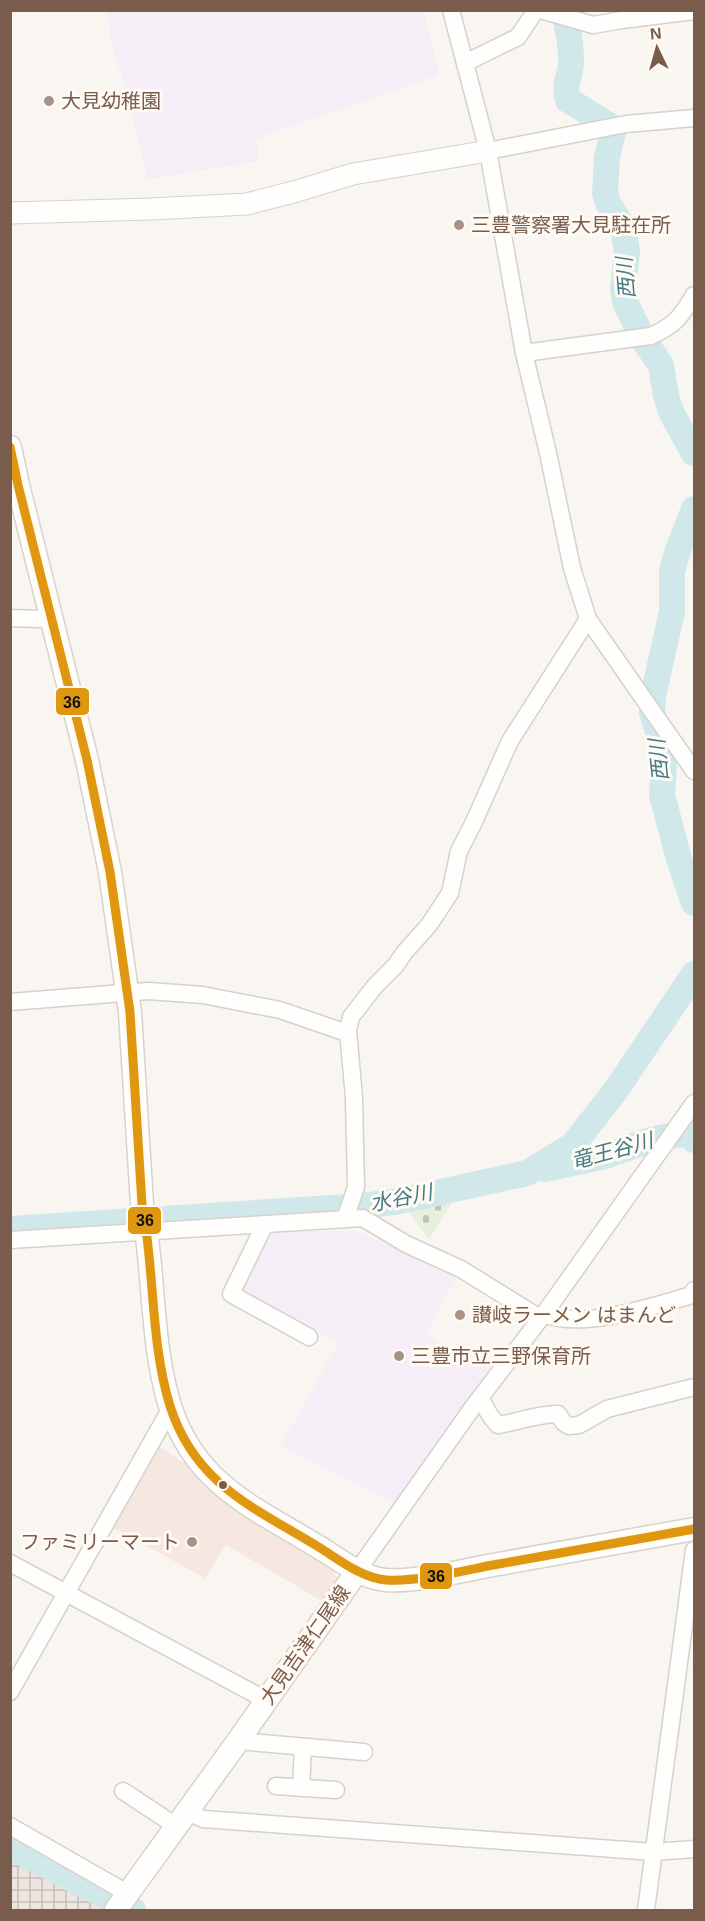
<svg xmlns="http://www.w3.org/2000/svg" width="705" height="1921" viewBox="0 0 705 1921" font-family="Arial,'Noto Sans JP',sans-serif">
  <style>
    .commercial { fill: #f6e8e1 }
    .industrial { fill: url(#industrial-grid) }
    .education { fill: #f6eef6 }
    .cemetery { fill: url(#cemetery-stones) }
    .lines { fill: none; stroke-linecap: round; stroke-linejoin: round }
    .stream { stroke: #d0e8ea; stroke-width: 4.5 }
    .river { stroke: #d0e8ea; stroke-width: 26 }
    .minor-casing { stroke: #d7d1cb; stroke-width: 19 }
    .tertiary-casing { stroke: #d7d1cb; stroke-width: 23 }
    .secondary-casing { stroke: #d9d2cb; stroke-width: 25 }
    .minor { stroke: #fefefd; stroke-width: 16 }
    .tertiary { stroke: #fefefd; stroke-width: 21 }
    .secondary { stroke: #fefefd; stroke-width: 22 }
    .bus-1-casing { stroke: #fffaf3; stroke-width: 14 }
    .bus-1 { stroke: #de970f; stroke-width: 9 }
    .poi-dot { fill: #a69286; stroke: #fffaf3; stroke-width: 2 }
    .bus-dot { fill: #7a5c4d; stroke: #fffaf3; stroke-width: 2 }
    .labels { text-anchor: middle; stroke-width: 6; stroke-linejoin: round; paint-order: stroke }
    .poi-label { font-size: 20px; fill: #7a5c4d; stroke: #fffaf3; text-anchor: start }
    .street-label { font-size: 20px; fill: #7a5c4d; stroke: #fffaf3 }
    .water-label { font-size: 21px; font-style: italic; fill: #437c86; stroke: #fffaf3 }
    .line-badge { stroke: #fffaf3; stroke-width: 2 }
    .pale-badge-label { font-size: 16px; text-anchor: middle; font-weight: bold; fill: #111 }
  </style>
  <defs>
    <pattern id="industrial-grid" width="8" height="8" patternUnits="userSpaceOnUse" patternTransform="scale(1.5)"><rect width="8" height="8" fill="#ede5e0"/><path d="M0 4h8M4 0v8" fill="none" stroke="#c5bdb8"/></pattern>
    <pattern id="cemetery-stones" width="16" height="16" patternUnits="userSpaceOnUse" patternTransform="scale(1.5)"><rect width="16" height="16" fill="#e7f0db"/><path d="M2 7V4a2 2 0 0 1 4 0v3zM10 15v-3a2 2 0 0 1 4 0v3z" fill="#c0c6b4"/></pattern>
  </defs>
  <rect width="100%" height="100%" fill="#f9f5f0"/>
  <!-- commercial -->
  <path class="commercial" d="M 156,1444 L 189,1466 L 210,1491 L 236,1512 L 331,1566 L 339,1582 L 324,1602 L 226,1545 L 205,1578 L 112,1527 Z"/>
  <!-- industrial -->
  <path class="industrial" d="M 10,1857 L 109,1910 L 11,1910 Z"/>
  <!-- education -->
  <g class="education">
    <path d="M 106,11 L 423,11 L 439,75 L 255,139 L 260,161 L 148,179 L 112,41 Z"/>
    <path d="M 271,1231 L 356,1231 L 387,1245 L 429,1261 L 457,1276 L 426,1336 L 493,1368 L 395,1504 L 281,1446 L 338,1343 L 237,1289 Z"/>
  </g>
  <!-- cemetery -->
  <path class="cemetery" d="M 453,1201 L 429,1239 L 409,1213 Z"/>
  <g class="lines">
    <!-- stream -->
    <path class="stream" d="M 686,1133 L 694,1129"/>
    <!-- river -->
    <g class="river">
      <path d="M 564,10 C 567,27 572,46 571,63 C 570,78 563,84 568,100 L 612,127 L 613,131 L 607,158 L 605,193 L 608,203 L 623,226 L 627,252 L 623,287 L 625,302 L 643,339 L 661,365 L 666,396 L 672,414 L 694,453"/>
      <path d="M 694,509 L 677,553 L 672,571 L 672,611 L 653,696 L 652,712 L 661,741 L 664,764 L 662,795 L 679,859 L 694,903"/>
      <path d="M 545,1169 L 605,1156 L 650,1140 L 686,1133 L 694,1140"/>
      <path d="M 10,1229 L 363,1206 L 400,1201 L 527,1173 L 573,1145 L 616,1090 L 694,974"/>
      <path d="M 10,1847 L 133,1910"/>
    </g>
    <!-- minor casing -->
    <g class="minor-casing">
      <g id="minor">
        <path d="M 451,10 L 488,151 L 524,353 L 548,453 L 572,568 L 588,619 L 694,771"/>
        <path d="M 541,10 L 593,25 L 622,20 L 694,11"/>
        <path d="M 465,63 L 518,37 L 536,10"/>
        <path d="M 488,151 L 626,124 L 694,118"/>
        <path d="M 524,353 L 651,336 C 675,325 681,317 694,295"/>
        <path d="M 10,618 L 39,619"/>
        <path d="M 10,1002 L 148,991 L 203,995 L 280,1010 L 341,1031 L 348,1030"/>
        <path d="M 345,1219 L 356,1187 L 354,1098 L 348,1030 L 351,1017 L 375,986 L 396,965 L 404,953 L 429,925 L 450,893 L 459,851 L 473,824 L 510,741 L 588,619"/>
        <path d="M 265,1224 L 231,1294 L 309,1337"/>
        <path d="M 10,1240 L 363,1218 L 406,1244 L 461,1269 L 540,1318"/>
        <path d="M 544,1314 C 583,1330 653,1306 692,1295 L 694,1290"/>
        <path d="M 480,1398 L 491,1417 L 498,1425 C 518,1422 537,1414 558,1414 L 564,1423 L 569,1426 L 579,1425 L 607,1409 L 694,1387"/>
        <path d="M 10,1563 L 266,1700"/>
        <path d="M 358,1570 L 473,1407 L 544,1314 L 694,1103"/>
        <path d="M 10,1692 L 171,1408"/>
        <path d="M 238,1741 L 364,1752"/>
        <path d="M 276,1786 L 336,1790"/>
        <path d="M 301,1788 L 303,1747"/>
        <path d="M 123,1791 L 176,1826"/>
        <path d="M 187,1812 L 203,1819 L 654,1852 L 694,1849"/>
        <path d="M 10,1826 L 127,1893"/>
        <path d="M 646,1910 L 694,1550"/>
      </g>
    </g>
    <!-- tertiary casing -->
    <g class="tertiary-casing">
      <path id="tertiary" d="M 10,213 L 151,209 L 247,204 L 297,191 L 353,174 L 488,151"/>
    </g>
    <!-- secondary casing -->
    <g class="secondary-casing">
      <g id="secondary">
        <path d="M 10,447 L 18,485 L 87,760 L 110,872 L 130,1012 L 142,1204 C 155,1271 150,1341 170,1406 C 195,1484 253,1507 317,1546 C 337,1558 361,1578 386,1580 C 416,1582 462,1571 493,1565 C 560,1553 627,1541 694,1529"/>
        <path d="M 116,1910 L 238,1741 L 358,1570"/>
      </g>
    </g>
    <!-- minor -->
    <use href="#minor" class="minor"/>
    <!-- tertiary -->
    <use href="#tertiary" class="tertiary"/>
    <!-- secondary -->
    <use href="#secondary" class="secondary"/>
    <!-- bus-1 casing -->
    <g class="bus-1-casing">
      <path id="bus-1" d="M 10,447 L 18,485 L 87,760 L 110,872 L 130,1012 L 142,1204 C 155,1271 150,1341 170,1406 C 195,1484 253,1507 317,1546 C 337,1558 361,1578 386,1580 C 416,1582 462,1571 493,1565 C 560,1553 627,1541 694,1529"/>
    </g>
    <!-- bus-1 -->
    <use href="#bus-1" class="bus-1"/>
  </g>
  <!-- markers -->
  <g class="poi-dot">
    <circle cx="49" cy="101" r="6"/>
    <circle cx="459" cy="225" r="6"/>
    <circle cx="460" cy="1315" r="6"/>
    <circle cx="399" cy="1356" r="6"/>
    <circle cx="192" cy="1542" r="6"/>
  </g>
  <circle class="bus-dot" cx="223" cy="1485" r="5"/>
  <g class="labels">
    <!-- poi labels -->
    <g class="poi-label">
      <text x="61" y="108">大見幼稚園</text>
      <text x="471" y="232">三豊警察署大見駐在所</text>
      <text x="472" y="1322">讃岐ラーメン はまんど</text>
      <text x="411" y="1363">三豊市立三野保育所</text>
      <text x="180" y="1549" text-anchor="end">ファミリーマート</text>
    </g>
    <!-- street labels -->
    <g class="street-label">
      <text transform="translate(305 1645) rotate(-55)" y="7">大見吉津仁尾線</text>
    </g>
    <!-- water labels -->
    <g class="water-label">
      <text transform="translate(626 278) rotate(-95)" y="7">西川</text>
      <text transform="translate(659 760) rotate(-96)" y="7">西川</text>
      <text transform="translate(612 1151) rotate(-15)" y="7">竜王谷川</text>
      <text transform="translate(401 1198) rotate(-11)" y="7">水谷川</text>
    </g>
  </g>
  <g class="line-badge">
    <rect x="55" y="687" width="35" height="29" rx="6" fill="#de970f"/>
    <rect x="127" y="1206" width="35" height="29" rx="6" fill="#de970f"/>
    <rect x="419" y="1562" width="34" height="28" rx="6" fill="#de970f"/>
  </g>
  <g class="pale-badge-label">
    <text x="72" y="708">36</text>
    <text x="145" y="1226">36</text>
    <text x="436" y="1582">36</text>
  </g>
  <!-- border -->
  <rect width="705" height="1921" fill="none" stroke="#7a5c4d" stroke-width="24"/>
  <!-- north arrow -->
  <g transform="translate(657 48) rotate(355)" stroke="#fffaf3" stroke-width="4.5" paint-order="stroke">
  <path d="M0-4.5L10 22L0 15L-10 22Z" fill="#7a5c4d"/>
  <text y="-9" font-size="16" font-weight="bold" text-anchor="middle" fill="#7a5c4d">N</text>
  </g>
</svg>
